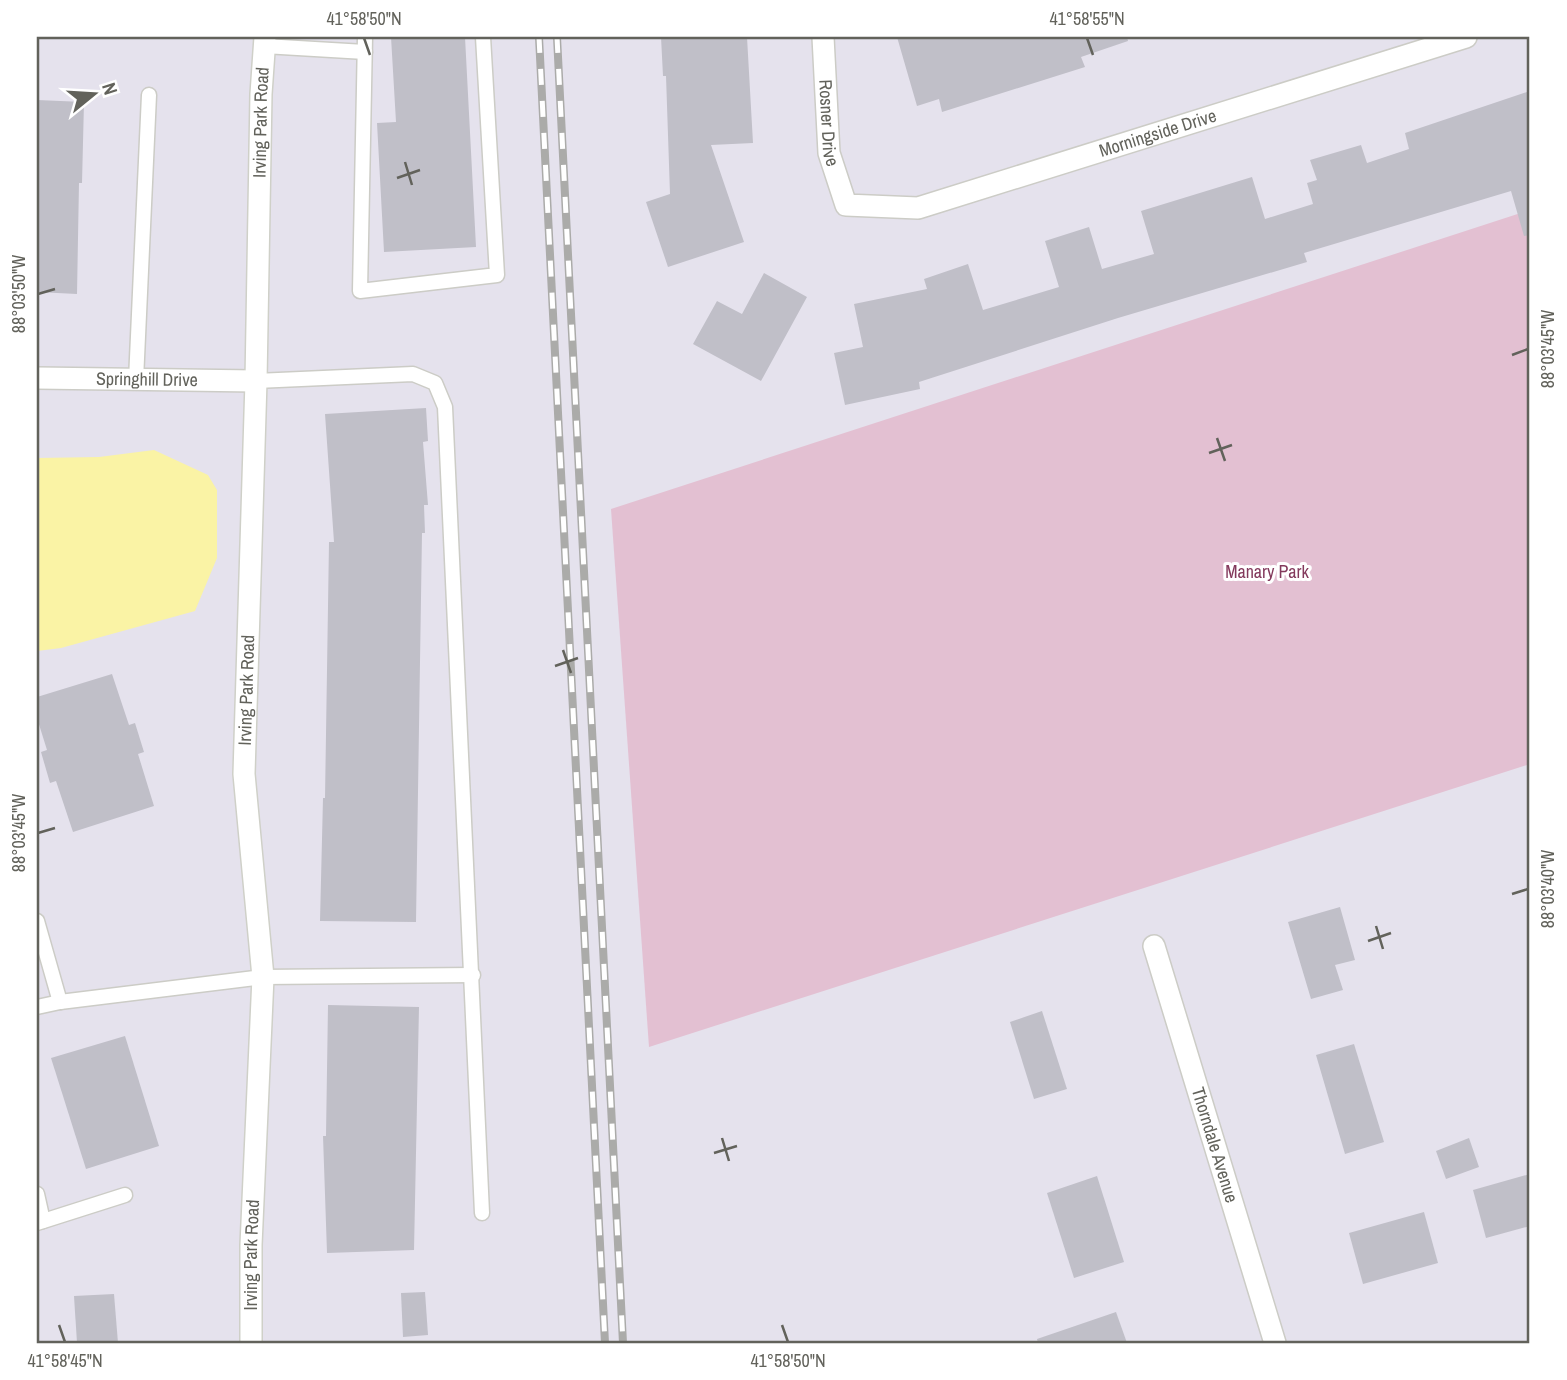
<svg xmlns="http://www.w3.org/2000/svg" width="1567" height="1380" viewBox="0 0 1567 1380" font-family="'Archivo Narrow',sans-serif">
  <style>
    .green { fill: #e3c0d2 }
    .water { fill: #faf3a5 }
    .building { fill: #c0bfc8 }
    .lines { fill: none; stroke-linecap: round; stroke-linejoin: round }
    .lane-casing { stroke: #ccccc6; stroke-width: 17 }
    .street-casing { stroke: #ccccc6; stroke-width: 24 }
    .secondary-casing { stroke: #cfd0c8; stroke-width: 24 }
    .lane { stroke: #fff; stroke-width: 14 }
    .street { stroke: #fff; stroke-width: 21 }
    .secondary { stroke: #fff; stroke-width: 21 }
    .rail-casing { stroke: #ababa9; stroke-width: 8 }
    .rail { stroke: #fff; stroke-width: 5; stroke-dasharray: 16; stroke-linecap: butt }
    .ticks { fill: none; stroke: #62625b; stroke-width: 2.5 }
    .labels { text-anchor: middle; stroke-width: 6; stroke-linejoin: round; paint-order: stroke }
    .street-label { font-size: 18px; fill: #62625b; stroke: #fff }
    .park-label { font-size: 18px; fill: #83395c; stroke: #fff }
    .neatline { fill: none; stroke: #62625b; stroke-width: 2.5 }
    .ticks-label { font-size: 18px; text-anchor: middle; fill: #62625b }
  </style>
  <rect width="100%" height="100%" fill="#e5e2ed"/>
  <!-- green -->
  <path class="green" d="M 1530,210 L 1530,764 L 649,1047 L 611,509 Z"/>
  <!-- water -->
  <path class="water" d="M 154,450 L 208,475 L 217,490 L 217,558 L 195,611 L 61,648 L 37,651 L 37,458 L 99,457 Z"/>
  <!-- building -->
  <g class="building">
    <path d="M 391,37 L 465,37 L 476,247 L 384,252 L 377,123 L 396,122 Z"/>
    <path d="M 661,37 L 747,37 L 753,143 L 711,145 L 744,242 L 668,267 L 646,202 L 670,194 L 666,76 L 663,76 Z"/>
    <path d="M 897,37 L 1127,37 L 1128,41 L 1081,57 L 1085,67 L 942,112 L 939,99 L 917,106 Z"/>
    <path d="M 1530,91 L 1530,235 L 1524,236 L 1511,191 L 1304,253 L 1307,262 L 1118,318 L 919,382 L 920,389 L 845,405 L 834,353 L 863,347 L 854,304 L 927,289 L 924,279 L 968,264 L 983,310 L 1059,287 L 1045,241 L 1089,227 L 1102,269 L 1154,254 L 1141,211 L 1252,177 L 1265,219 L 1313,204 L 1307,183 L 1317,180 L 1310,160 L 1361,145 L 1367,163 L 1409,149 L 1405,133 Z"/>
    <path d="M 37,100 L 84,102 L 82,183 L 79,183 L 77,294 L 37,292 Z"/>
    <path d="M 764,273 L 807,297 L 761,381 L 693,344 L 717,301 L 742,314 Z"/>
    <path d="M 426,408 L 428,441 L 423,442 L 428,505 L 424,505 L 425,533 L 422,533 L 416,922 L 320,921 L 323,798 L 325,798 L 329,542 L 334,542 L 325,414 Z"/>
    <path d="M 112,674 L 129,725 L 135,723 L 144,752 L 138,754 L 154,806 L 73,832 L 56,781 L 50,783 L 41,752 L 47,750 L 37,718 L 37,697 Z"/>
    <path d="M 1340,907 L 1355,960 L 1335,965 L 1343,990 L 1311,999 L 1288,922 Z"/>
    <path d="M 328,1005 L 419,1007 L 414,1250 L 327,1253 L 323,1136 L 326,1136 Z"/>
    <path d="M 1042,1011 L 1067,1089 L 1034,1099 L 1010,1022 Z"/>
    <path d="M 125,1036 L 159,1146 L 86,1169 L 51,1058 Z"/>
    <path d="M 1354,1044 L 1384,1142 L 1345,1154 L 1316,1055 Z"/>
    <path d="M 1469,1138 L 1479,1167 L 1446,1179 L 1436,1151 Z"/>
    <path d="M 1530,1174 L 1530,1226 L 1486,1238 L 1473,1190 Z"/>
    <path d="M 1097,1176 L 1124,1262 L 1074,1278 L 1047,1193 Z"/>
    <path d="M 1424,1212 L 1438,1263 L 1363,1284 L 1349,1233 Z"/>
    <path d="M 425,1292 L 428,1335 L 403,1337 L 401,1293 Z"/>
    <path d="M 114,1294 L 118,1343 L 77,1343 L 74,1296 Z"/>
    <path d="M 1116,1312 L 1127,1343 L 1038,1343 L 1037,1339 Z"/>
  </g>
  <g class="lines">
    <!-- lane casing -->
    <g class="lane-casing">
      <g id="lane">
        <path d="M 365,37 L 360,291 L 497,275 L 483,37"/>
        <path d="M 264,46 L 365,52"/>
        <path d="M 136,380 L 149,95"/>
        <path d="M 256,381 L 413,374 L 435,383 L 445,407 L 482,1213"/>
        <path d="M 37,921 L 60,1002"/>
        <path d="M 37,1007 L 60,1002 L 263,977 L 473,975"/>
        <path d="M 37,1194 L 43,1221"/>
        <path d="M 37,1223 L 125,1195"/>
      </g>
    </g>
    <!-- street casing -->
    <g class="street-casing">
      <g id="street">
        <path id="s1" d="M 823,37 L 829,153 L 846,205 L 918,208 L 1466,37"/>
        <path id="s2" d="M 37,378 L 256,381"/>
        <path id="s3" d="M 1154,946 L 1275,1343"/>
      </g>
    </g>
    <!-- secondary casing -->
    <g class="secondary-casing">
      <g id="secondary">
        <path id="s4" d="M 251,1343 L 251,1245 L 263,977 L 244,774 L 256,381 L 261,94 L 265,37"/>
      </g>
    </g>
    <!-- lane -->
    <use href="#lane" class="lane"/>
    <!-- street -->
    <use href="#street" class="street"/>
    <!-- secondary -->
    <use href="#secondary" class="secondary"/>
    <!-- rail casing -->
    <g class="rail-casing">
      <g id="rail">
        <path d="M 539,37 L 605,1343"/>
        <path d="M 557,37 L 623,1343"/>
      </g>
    </g>
    <!-- rail -->
    <use href="#rail" class="rail"/>
  </g>
  <!-- ticks -->
  <path class="ticks" d="M 364,38 L 370,55M 1087,38 L 1093,55M 405,162 L 412,185M 397,178 L 420,170M 38,294 L 55,289M 1512,355 L 1528,349M 1217,438 L 1225,461M 1209,453 L 1232,445M 563,650 L 571,673M 555,666 L 578,658M 38,833 L 55,828M 1512,894 L 1528,889M 1376,926 L 1383,949M 1368,941 L 1391,933M 722,1138 L 729,1161M 714,1153 L 737,1146M 59,1325 L 65,1342M 782,1325 L 788,1342"/>
  <g class="labels">
    <!-- street labels -->
    <g class="street-label">
      <text dy="6" stroke="none"><textPath href="#s1" startOffset="86">Rosner Drive</textPath></text>
      <text dy="6" stroke="none"><textPath href="#s4" startOffset="1222">Irving Park Road</textPath></text>
      <text dy="6" stroke="none"><textPath href="#s1" startOffset="494">Morningside Drive</textPath></text>
      <text dy="6" stroke="none"><textPath href="#s2" startOffset="110">Springhill Drive</textPath></text>
      <text dy="6" stroke="none"><textPath href="#s4" startOffset="654">Irving Park Road</textPath></text>
      <text dy="6" stroke="none"><textPath href="#s3" startOffset="208">Thorndale Avenue</textPath></text>
      <text dy="6" stroke="none"><textPath href="#s4" startOffset="88">Irving Park Road</textPath></text>
    </g>
    <!-- park labels -->
    <g class="park-label">
      <text x="1267" y="578">Manary Park</text>
    </g>
  </g>
  <!-- border -->
  <rect width="1567" height="1380" fill="none" stroke="#ffffff" stroke-width="77"/>
  <!-- north arrow -->
  <g transform="translate(94 94) rotate(72)" stroke="#ffffff" stroke-width="5" paint-order="stroke">
  <path d="M0-5L12 26L0 18L-12 26Z" fill="#62625b"/>
  <text y="-10" font-size="19" font-weight="bold" text-anchor="middle" fill="#62625b">N</text>
  </g>
  <rect x="38" y="38" width="1490" height="1304" class="neatline"/>
  <g class="ticks-label">
    <text x="364" y="25">41°58'50"N</text>
    <text x="1087" y="25">41°58'55"N</text>
    <text transform="translate(19 294) rotate(-90)" y="6">88°03'50"W</text>
    <text transform="translate(1548 349) rotate(-90)" y="6">88°03'45"W</text>
    <text transform="translate(19 833) rotate(-90)" y="6">88°03'45"W</text>
    <text transform="translate(1548 889) rotate(-90)" y="6">88°03'40"W</text>
    <text x="65" y="1367">41°58'45"N</text>
    <text x="788" y="1367">41°58'50"N</text>
  </g>
</svg>
